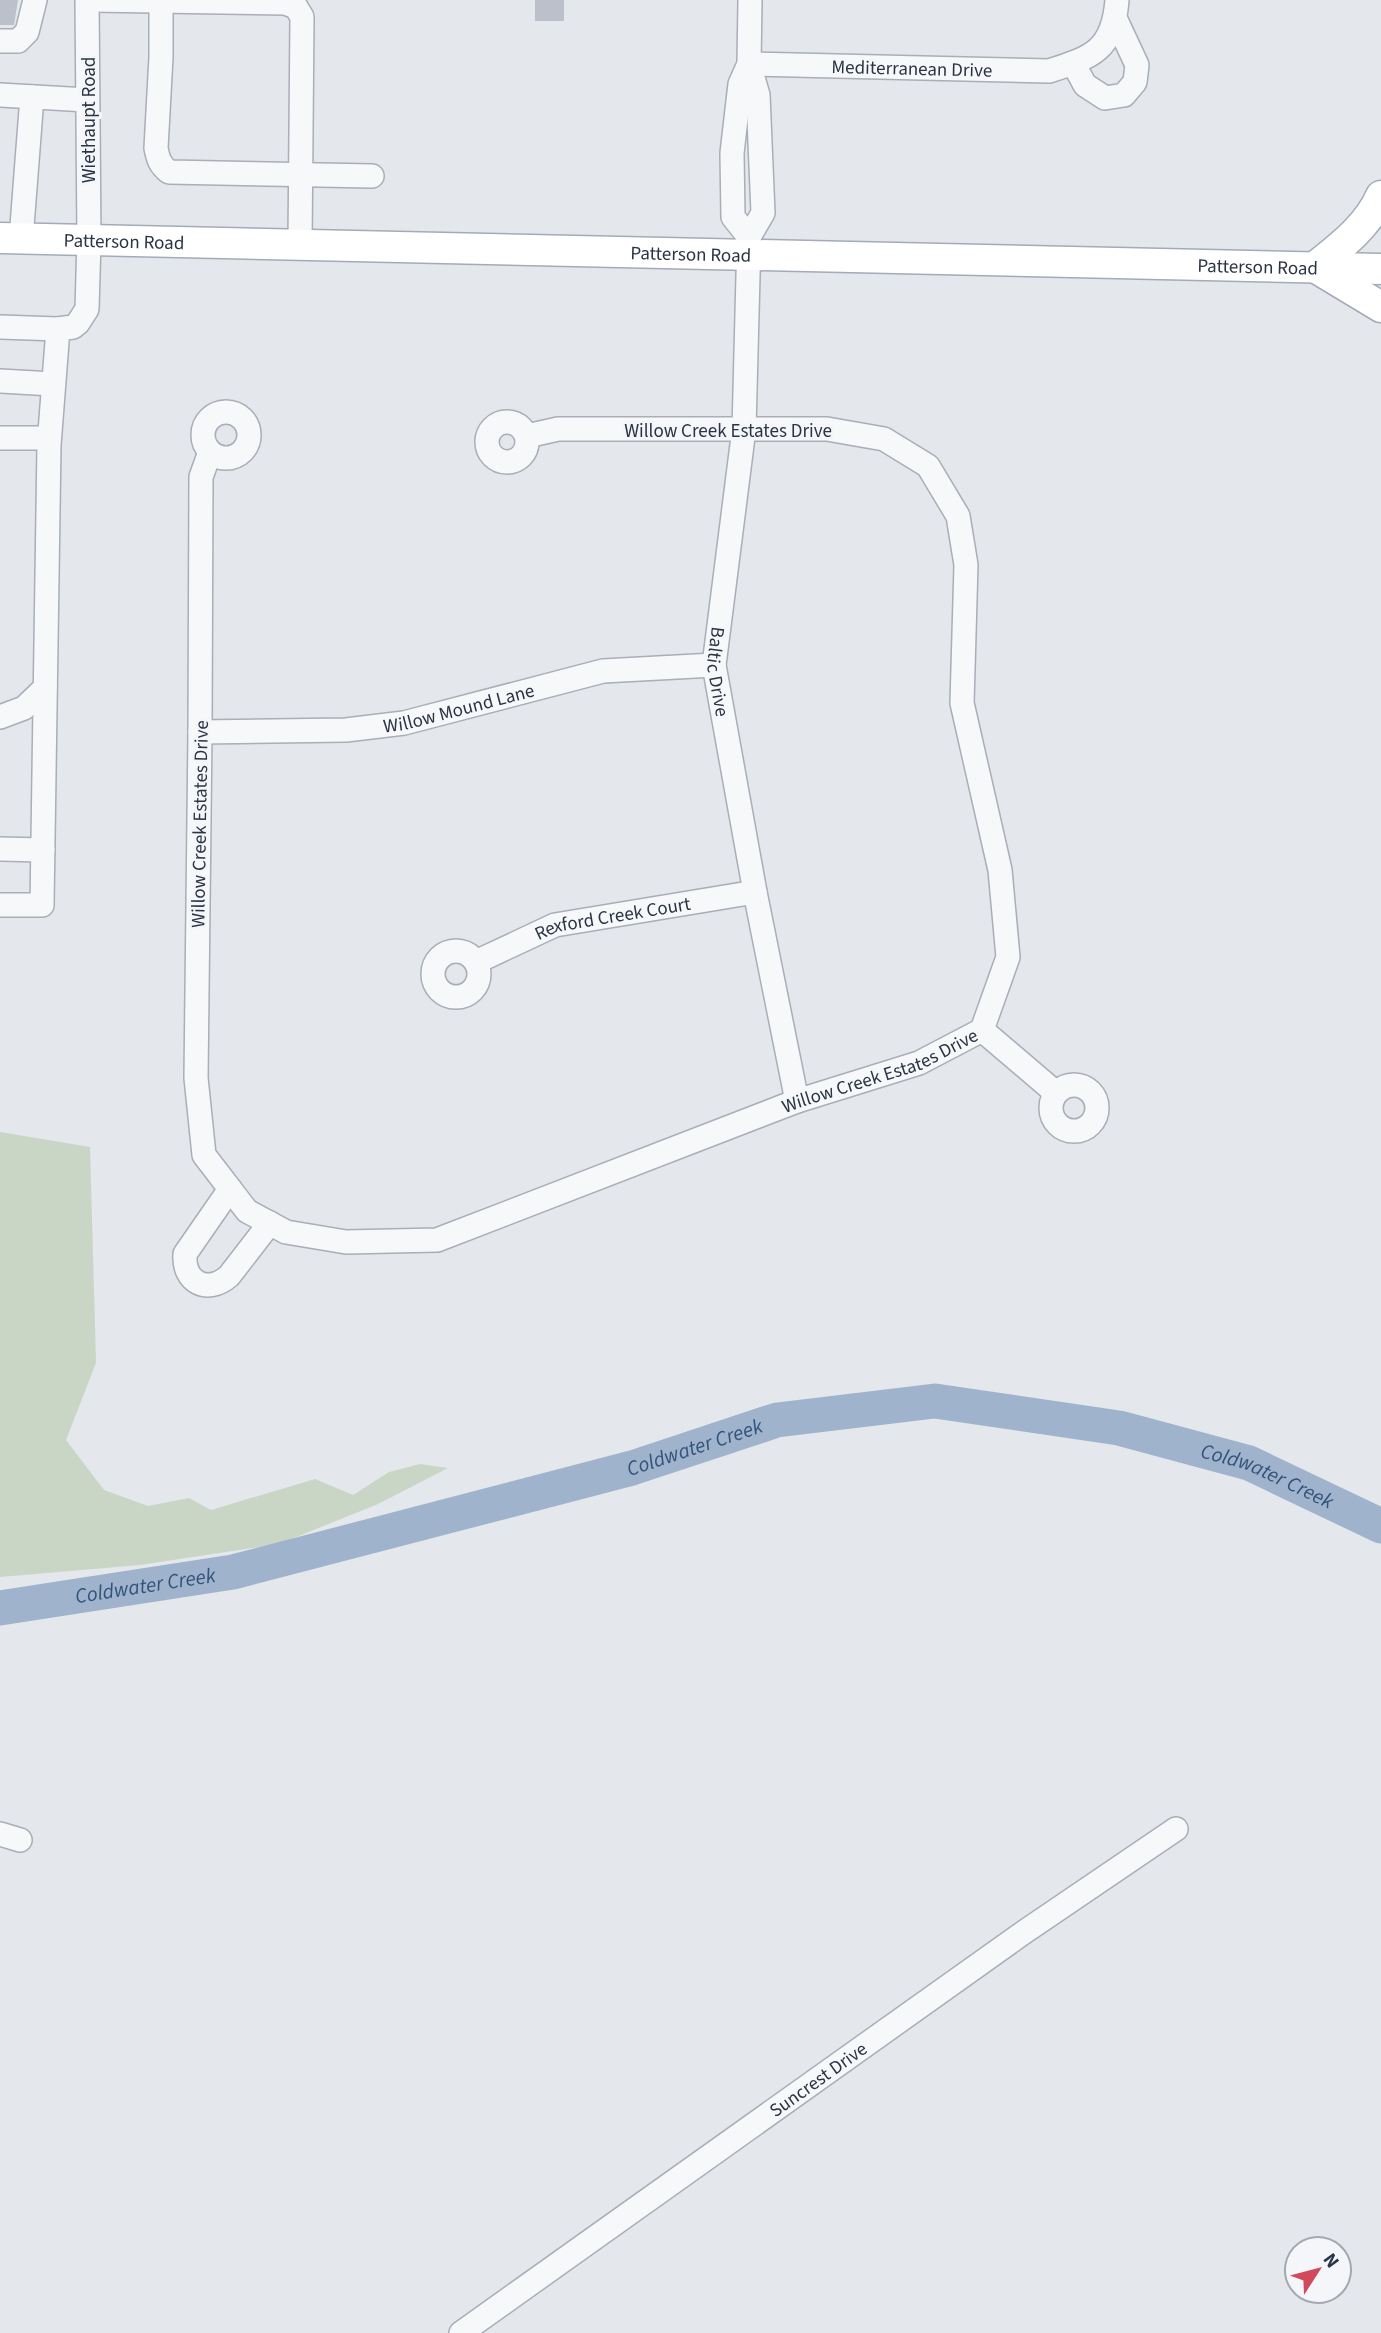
<svg xmlns="http://www.w3.org/2000/svg" width="1381" height="2333" viewBox="0 0 1381 2333" font-family="'Source Sans 3',sans-serif">
  <style>
    .green { fill: #c9d6c5 }
    .lines { fill: none; stroke-linecap: round; stroke-linejoin: round }
    .river { stroke: #9fb4cc; stroke-width: 35 }
    .building { fill: #bbc0ca }
    .minor-casing { stroke: #a9aeb7; stroke-width: 26 }
    .major-casing { stroke: #a3abb8; stroke-width: 33 }
    .minor { stroke: #f7f8fa; stroke-width: 23 }
    .major { stroke: #fff; stroke-width: 30 }
    .labels { text-anchor: middle; stroke-width: 6; stroke-linejoin: round; paint-order: stroke }
    .street-label { font-size: 19px; fill: #2b3445; stroke: #f4f6f9 }
    .water-label { font-size: 21px; font-style: italic; fill: #34527a; stroke: #f4f6f9 }
  </style>
  <rect width="100%" height="100%" fill="#e4e7ec"/>
  <!-- green -->
  <path class="green" d="M 0,1132 L 90,1147 L 96,1363 L 66,1440 L 104,1490 L 148,1506 L 189,1498 L 211,1510 L 315,1479 L 353,1495 L 389,1472 L 420,1464 L 448,1468 L 378,1504 L 279,1544 L 140,1565 L 0,1577 Z"/>
  <g class="lines">
    <!-- river -->
    <path class="river" id="s1" d="M 0,1608 L 233,1572 L 632,1468 L 777,1420 L 935,1401 L 1119,1428 L 1249,1463 L 1381,1526"/>
  </g>
  <!-- building -->
  <g class="building">
    <path d="M 0,0 L 18,0 L 14,25 L 0,25 Z"/>
    <rect x="535" y="0" width="29" height="21"/>
  </g>
  <g class="lines">
    <!-- minor casing -->
    <g class="minor-casing">
      <g id="minor">
        <path d="M 90,0 L 285,3 L 296,7 L 302,17 L 300,244"/>
        <path d="M 161,0 L 161,57 L 156,148 C 158,159 160,165 169,172 L 372,176"/>
        <path id="s2" d="M 750,0 L 749,64 L 758,95 L 763,213 L 749,237 L 744,429 L 714,665 L 755,892 L 797,1101"/>
        <path d="M 0,41 L 18,41 L 27,32 L 35,0"/>
        <path d="M 1073,63 L 1085,85 L 1105,98 L 1124,95 L 1135,82 L 1137,65 L 1116,20"/>
        <path id="s3" d="M 749,64 L 1049,71 C 1093,57 1113,50 1117,0"/>
        <path d="M 749,64 L 740,84 L 732,153 L 733,217 L 749,237"/>
        <path d="M 0,95 L 87,100"/>
        <path d="M 21,239 L 32,97"/>
        <path d="M 0,327 L 58,329"/>
        <path d="M 0,381 L 53,384"/>
        <circle cx="226" cy="435" r="23"/>
        <circle cx="507" cy="442" r="20"/>
        <path d="M 0,438 L 49,438"/>
        <path id="s4" d="M 210,452 L 201,477 L 200,732 L 196,1078 L 204,1155 L 247,1211 L 286,1232 L 346,1242 L 437,1240 L 797,1101 L 919,1063 L 982,1030 L 1008,957 L 1000,870 L 962,703 L 966,565 L 958,516 L 928,466 L 884,439 L 827,429 L 558,429 L 527,436"/>
        <path d="M 0,717 L 24,708 L 45,688"/>
        <path id="s5" d="M 200,732 L 346,730 L 404,723 L 603,671 L 714,665"/>
        <path d="M 0,849 L 43,850"/>
        <path d="M 0,905 L 42,905 L 49,445 L 58,329 L 73,327 L 78,323 L 87,309 L 89,240 L 87,0"/>
        <circle cx="456" cy="974" r="23"/>
        <path id="s6" d="M 476,962 L 555,925 L 755,892"/>
        <path d="M 982,1030 L 1056,1093"/>
        <circle cx="1074" cy="1108" r="23"/>
        <path d="M 230,1189 L 185,1254 C 183,1282 207,1295 229,1276 L 270,1223"/>
        <path d="M 0,1834 L 20,1840"/>
        <path id="s7" d="M 461,2333 L 1020,1935 L 1176,1829"/>
      </g>
    </g>
    <!-- major casing -->
    <g class="major-casing">
      <g id="major">
        <path id="s8" d="M 0,238 L 1381,269"/>
        <path d="M 1315,267 C 1340,247 1368,226 1381,196"/>
        <path d="M 1318,269 L 1381,307"/>
      </g>
    </g>
    <!-- minor -->
    <use href="#minor" class="minor"/>
    <!-- major -->
    <use href="#major" class="major"/>
  </g>
  <g class="labels">
    <!-- street labels -->
    <g class="street-label">
      <text dy="7" stroke="none"><textPath href="#s3" startOffset="163">Mediterranean Drive</textPath></text>
      <text transform="translate(88 120) rotate(-90)" y="7">Wiethaupt Road</text>
      <text dy="7" stroke="none"><textPath href="#s8" startOffset="124">Patterson Road</textPath></text>
      <text dy="7" stroke="none"><textPath href="#s8" startOffset="691">Patterson Road</textPath></text>
      <text dy="7" stroke="none"><textPath href="#s8" startOffset="1258">Patterson Road</textPath></text>
      <text x="728" y="437">Willow Creek Estates Drive</text>
      <text dy="7" stroke="none"><textPath href="#s2" startOffset="679">Baltic Drive</textPath></text>
      <text dy="7" stroke="none"><textPath href="#s5" startOffset="261">Willow Mound Lane</textPath></text>
      <text transform="translate(199 824) rotate(-89)" y="7">Willow Creek Estates Drive</text>
      <text dy="7" stroke="none"><textPath href="#s6" startOffset="145">Rexford Creek Court</textPath></text>
      <text dy="7" stroke="none"><textPath href="#s4" startOffset="1446">Willow Creek Estates Drive</textPath></text>
      <text dy="7" stroke="none"><textPath href="#s7" startOffset="438">Suncrest Drive</textPath></text>
    </g>
    <!-- water labels -->
    <g class="water-label">
      <text dy="7" stroke="none"><textPath href="#s1" startOffset="714">Coldwater Creek</textPath></text>
      <text dy="7" stroke="none"><textPath href="#s1" startOffset="1302">Coldwater Creek</textPath></text>
      <text dy="7" stroke="none"><textPath href="#s1" startOffset="147">Coldwater Creek</textPath></text>
    </g>
  </g>
  <!-- north arrow -->
  <g transform="translate(1318 2270) rotate(54)"><circle r="33" fill="#f4f6f9" stroke="#a4a8b1" stroke-width="2"/>
  <path d="M0-5L12 26L0 18L-12 26Z" fill="#d1495b"/>
  <text y="-10" font-size="19" font-weight="bold" text-anchor="middle" fill="#2b3445">N</text>
  </g>
</svg>
